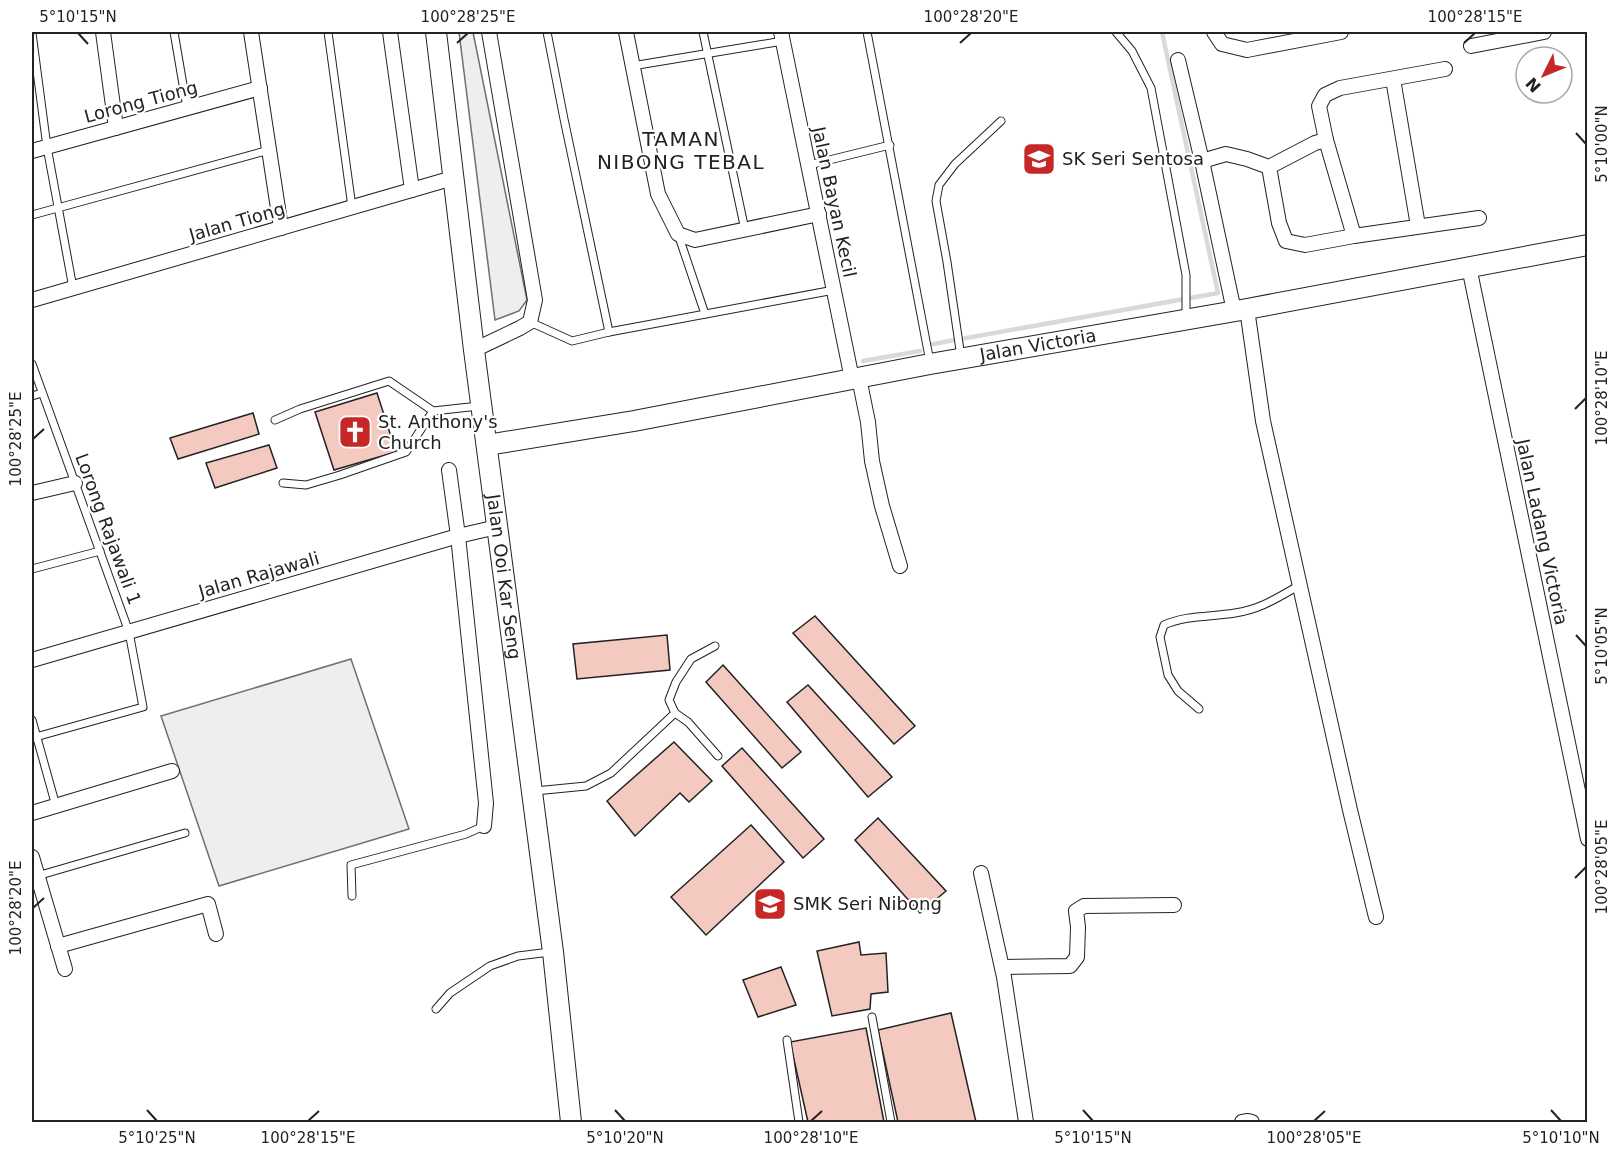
<svg xmlns="http://www.w3.org/2000/svg" width="1619" height="1154" viewBox="0 0 1619 1154" font-family="'DejaVu Sans',sans-serif">
  <style>
    .green { fill: #eee; stroke: #6f6f6f; stroke-width: 1.5 }
    .lines { fill: none; stroke-linecap: round; stroke-linejoin: round }
    .stream { stroke: #d9d9d9; stroke-width: 4.5 }
    .building { fill: #f3c9c0; stroke: #222; stroke-width: 1.5 }
    .lane-casing { stroke: #222; stroke-width: 9 }
    .street-casing { stroke: #222; stroke-width: 16 }
    .secondary-casing { stroke: #222; stroke-width: 22 }
    .lane { stroke: #fff; stroke-width: 7 }
    .street { stroke: #fff; stroke-width: 14 }
    .secondary { stroke: #fff; stroke-width: 20 }
    .ticks { fill: none; stroke: #222; stroke-width: 2 }
    .labels { text-anchor: middle; stroke-width: 4.5; stroke-linejoin: round; paint-order: stroke }
    .street-label { font-size: 18px; fill: #222; stroke: #fff }
    .poi-label { font-size: 18px; fill: #222; stroke: #fff; text-anchor: start }
    .neighbourhood-label { font-size: 20px; letter-spacing: 1.5px; fill: #222; stroke: #fff }
    .neatline { fill: none; stroke: #222; stroke-width: 2 }
    .ticks-label { font-size: 15px; text-anchor: middle; fill: #222 }
  </style>
  <rect width="100%" height="100%" fill="#fff"/>
  <!-- green -->
  <g class="green">
    <path d="M 459,32 L 473,32 L 527,300 L 519,311 L 495,320 Z"/>
    <path d="M 351,659 L 409,829 L 219,886 L 161,716 Z"/>
  </g>
  <g class="lines">
    <!-- stream -->
    <g class="stream">
      <path d="M 933,344 L 1218,293 L 1162,32"/>
      <path d="M 863,361 L 920,351"/>
    </g>
  </g>
  <!-- building -->
  <g class="building">
    <path d="M 377,393 L 396,452 L 334,470 L 315,412 Z"/>
    <path d="M 253,413 L 259,434 L 178,459 L 170,438 Z"/>
    <path d="M 269,445 L 277,468 L 215,488 L 206,463 Z"/>
    <path d="M 815,616 L 915,726 L 894,744 L 793,633 Z"/>
    <path d="M 667,635 L 670,670 L 577,679 L 573,644 Z"/>
    <path d="M 723,665 L 801,752 L 782,768 L 706,682 Z"/>
    <path d="M 808,685 L 892,777 L 868,797 L 787,702 Z"/>
    <path d="M 674,742 L 712,781 L 689,802 L 680,793 L 635,836 L 607,801 Z"/>
    <path d="M 742,748 L 824,839 L 803,858 L 722,766 Z"/>
    <path d="M 878,818 L 946,891 L 920,913 L 855,840 Z"/>
    <path d="M 751,825 L 784,862 L 706,935 L 671,897 Z"/>
    <path d="M 859,942 L 861,955 L 886,953 L 888,992 L 871,994 L 870,1009 L 832,1016 L 817,951 Z"/>
    <path d="M 781,967 L 796,1005 L 758,1017 L 743,980 Z"/>
    <path d="M 951,1013 L 976,1122 L 898,1122 L 878,1030 Z"/>
    <path d="M 866,1028 L 884,1122 L 808,1122 L 790,1042 Z"/>
  </g>
  <g class="lines">
    <!-- lane casing -->
    <g class="lane-casing">
      <g id="lane">
        <path d="M 174,32 L 187,108"/>
        <path d="M 328,32 L 352,207"/>
        <path d="M 547,32 L 564,119 L 609,332"/>
        <path d="M 703,32 L 745,230"/>
        <path d="M 867,32 L 930,362"/>
        <path d="M 1116,32 L 1132,51 L 1151,88 L 1186,275 L 1186,318"/>
        <path d="M 32,33 L 47,147 L 73,288"/>
        <path d="M 632,66 L 783,41"/>
        <path d="M 809,165 L 890,145"/>
        <path d="M 32,215 L 269,150"/>
        <path d="M 678,234 L 705,314"/>
        <path d="M 530,322 L 572,341 L 609,332 L 834,290"/>
        <path d="M 961,357 L 947,262 L 936,201 L 939,185 L 955,164 L 1001,121"/>
        <path d="M 32,364 L 129,632 L 143,707 L 32,738"/>
        <path d="M 32,396 L 42,393"/>
        <path d="M 275,420 L 300,409 L 389,381 L 433,411"/>
        <path d="M 283,483 L 306,485 L 340,475 L 406,452 L 433,411 L 479,406"/>
        <path d="M 32,569 L 100,551"/>
        <path d="M 1199,709 L 1178,691 L 1168,675 L 1160,637 L 1164,625 C 1186,615 1211,617 1235,613 C 1261,609 1277,598 1300,585"/>
        <path d="M 675,713 L 669,700 L 676,682 L 691,659 L 715,646"/>
        <path d="M 32,720 L 56,806"/>
        <path d="M 535,791 L 586,786 L 611,773 L 675,713 L 688,722 L 718,756"/>
        <path d="M 37,876 L 185,833"/>
        <path d="M 352,896 L 351,865 L 466,834 L 484,826"/>
        <path d="M 436,1009 L 450,993 L 490,966 L 518,956 L 550,952"/>
        <path d="M 872,1017 L 891,1122"/>
        <path d="M 787,1040 L 799,1122"/>
      </g>
    </g>
    <!-- street casing -->
    <g class="street-casing">
      <g id="street">
        <path d="M 103,32 L 116,128"/>
        <path d="M 251,32 L 281,228"/>
        <path d="M 390,32 L 412,190"/>
        <path d="M 626,32 L 658,194 L 678,234 L 695,240 L 819,214"/>
        <path d="M 781,32 L 852,379"/>
        <path d="M 1214,32 L 1222,44 L 1247,50 L 1341,32"/>
        <path d="M 1471,46 L 1544,32"/>
        <path d="M 1178,60 L 1202,161 L 1234,311"/>
        <path d="M 1393,79 L 1418,226"/>
        <path d="M 32,151 L 260,88"/>
        <path d="M 1202,161 L 1226,154 L 1247,159 L 1269,167 L 1315,143 L 1326,140"/>
        <path d="M 1269,167 L 1279,223 L 1286,241 L 1305,245 L 1354,236 L 1479,218"/>
        <path d="M 1354,236 L 1326,140 L 1319,106 L 1325,95 L 1340,88 L 1445,69"/>
        <path d="M 1469,267 L 1588,839"/>
        <path d="M 32,300 L 453,178"/>
        <path d="M 1247,309 L 1263,421 L 1350,810 L 1376,917"/>
        <path d="M 474,350 L 520,328 L 530,322 L 535,300 L 489,32"/>
        <path d="M 859,378 L 868,422 L 872,461 L 882,506 L 900,566"/>
        <path d="M 449,470 L 458,536 L 486,803 L 484,826"/>
        <path d="M 32,493 L 75,483"/>
        <path d="M 32,660 L 458,536 L 497,527"/>
        <path d="M 32,813 L 172,771"/>
        <path d="M 32,857 L 65,969"/>
        <path d="M 981,873 L 1004,977 L 1026,1122"/>
        <path d="M 58,946 L 208,904 L 216,934"/>
        <path d="M 1002,967 L 1070,966 L 1077,957 L 1078,927 L 1076,911 L 1084,906 L 1174,905"/>
        <path d="M 1242,1122 L 1248,1121 L 1252,1122"/>
      </g>
    </g>
    <!-- secondary casing -->
    <g class="secondary-casing">
      <g id="secondary">
        <path id="s1" d="M 436,32 L 474,350 L 553,952 L 571,1122"/>
        <path id="s2" d="M 487,445 L 634,421 L 930,364 L 1247,309 L 1588,245"/>
      </g>
    </g>
    <!-- lane -->
    <use href="#lane" class="lane"/>
    <!-- street -->
    <use href="#street" class="street"/>
    <!-- secondary -->
    <use href="#secondary" class="secondary"/>
  </g>
  <!-- ticks -->
  <path class="ticks" d="M 78,33 L 88,44M 457,43 L 468,33M 960,43 L 971,33M 1464,43 L 1475,33M 1576,133 L 1586,144M 1575,409 L 1586,398M 33,439 L 44,429M 1576,635 L 1586,646M 1575,878 L 1586,867M 33,908 L 44,898M 147,1110 L 157,1121M 615,1110 L 625,1121M 1083,1110 L 1093,1121M 1551,1110 L 1561,1121M 308,1121 L 319,1111M 811,1121 L 822,1111M 1314,1121 L 1325,1111"/>
  <!-- icons -->
  <defs>
    <g id="school-square" transform="scale(1.725)"><rect x="-9" y="-9" width="18" height="18" rx="4" fill="#c62828" stroke="#fff"/><path d="M0-5L7-2L0 1L-7-2ZM-4 1L0 2.5L4 1V4Q0 6-4 4Z" fill="#fff"/></g>
    <g id="church-square" transform="scale(1.725)"><rect x="-9" y="-9" width="18" height="18" rx="4" fill="#c62828" stroke="#fff"/><path d="M-1.2-6h2.4v3.5h3.3v2.4h-3.3V6h-2.4V-.1h-3.3v-2.4h3.3Z" fill="#fff"/></g>
  </defs>
  <g fill-rule="evenodd">
    <use href="#school-square" x="1039" y="159"/>
    <use href="#church-square" x="355" y="432"/>
    <use href="#school-square" x="770" y="904"/>
  </g>
  <g class="labels">
    <!-- street labels -->
    <g class="street-label">
      <text transform="translate(141 102) rotate(-15)" y="6">Lorong Tiong</text>
      <text transform="translate(834 202) rotate(78)" y="6">Jalan Bayan Kecil</text>
      <text transform="translate(237 222) rotate(-16)" y="6">Jalan Tiong</text>
      <text dy="6" stroke="none"><textPath href="#s2" startOffset="560">Jalan Victoria</textPath></text>
      <text transform="translate(108 529) rotate(70)" y="6">Lorong Rajawali 1</text>
      <text transform="translate(1542 532) rotate(78)" y="6">Jalan Ladang Victoria</text>
      <text transform="translate(259 575) rotate(-16)" y="6">Jalan Rajawali</text>
      <text dy="6" stroke="none"><textPath href="#s1" startOffset="549">Jalan Ooi Kar Seng</textPath></text>
    </g>
    <!-- poi labels -->
    <g class="poi-label">
      <text x="1062" y="165">SK Seri Sentosa</text>
      <text x="378" y="428">St. Anthony's<tspan x="378" dy="21">Church</tspan></text>
      <text x="793" y="910">SMK Seri Nibong</text>
    </g>
    <!-- neighbourhood labels -->
    <g class="neighbourhood-label">
      <text x="681" y="146">TAMAN<tspan x="681" dy="23">NIBONG TEBAL</tspan></text>
    </g>
  </g>
  <!-- border -->
  <rect width="1619" height="1154" fill="none" stroke="#ffffff" stroke-width="66"/>
  <!-- north arrow -->
  <g transform="translate(1544 75) rotate(227)"><circle r="28" fill="#ffffff" stroke="#a7a7a7" stroke-width="1.5"/>
  <path d="M0-4.5L10 22L0 15L-10 22Z" fill="#c62828"/>
  <text y="-9" font-size="16" font-weight="bold" text-anchor="middle" fill="#222222">N</text>
  </g>
  <rect x="33" y="33" width="1553" height="1088" class="neatline"/>
  <g class="ticks-label">
    <text x="78" y="22">5°10'15"N</text>
    <text x="468" y="22">100°28'25"E</text>
    <text x="971" y="22">100°28'20"E</text>
    <text x="1475" y="22">100°28'15"E</text>
    <text transform="translate(1602 144) rotate(-90)" y="5">5°10'00"N</text>
    <text transform="translate(1602 398) rotate(-90)" y="5">100°28'10"E</text>
    <text transform="translate(16 439) rotate(-90)" y="5">100°28'25"E</text>
    <text transform="translate(1602 646) rotate(-90)" y="5">5°10'05"N</text>
    <text transform="translate(1602 867) rotate(-90)" y="5">100°28'05"E</text>
    <text transform="translate(16 908) rotate(-90)" y="5">100°28'20"E</text>
    <text x="157" y="1143">5°10'25"N</text>
    <text x="308" y="1143">100°28'15"E</text>
    <text x="625" y="1143">5°10'20"N</text>
    <text x="811" y="1143">100°28'10"E</text>
    <text x="1093" y="1143">5°10'15"N</text>
    <text x="1314" y="1143">100°28'05"E</text>
    <text x="1561" y="1143">5°10'10"N</text>
  </g>
</svg>
